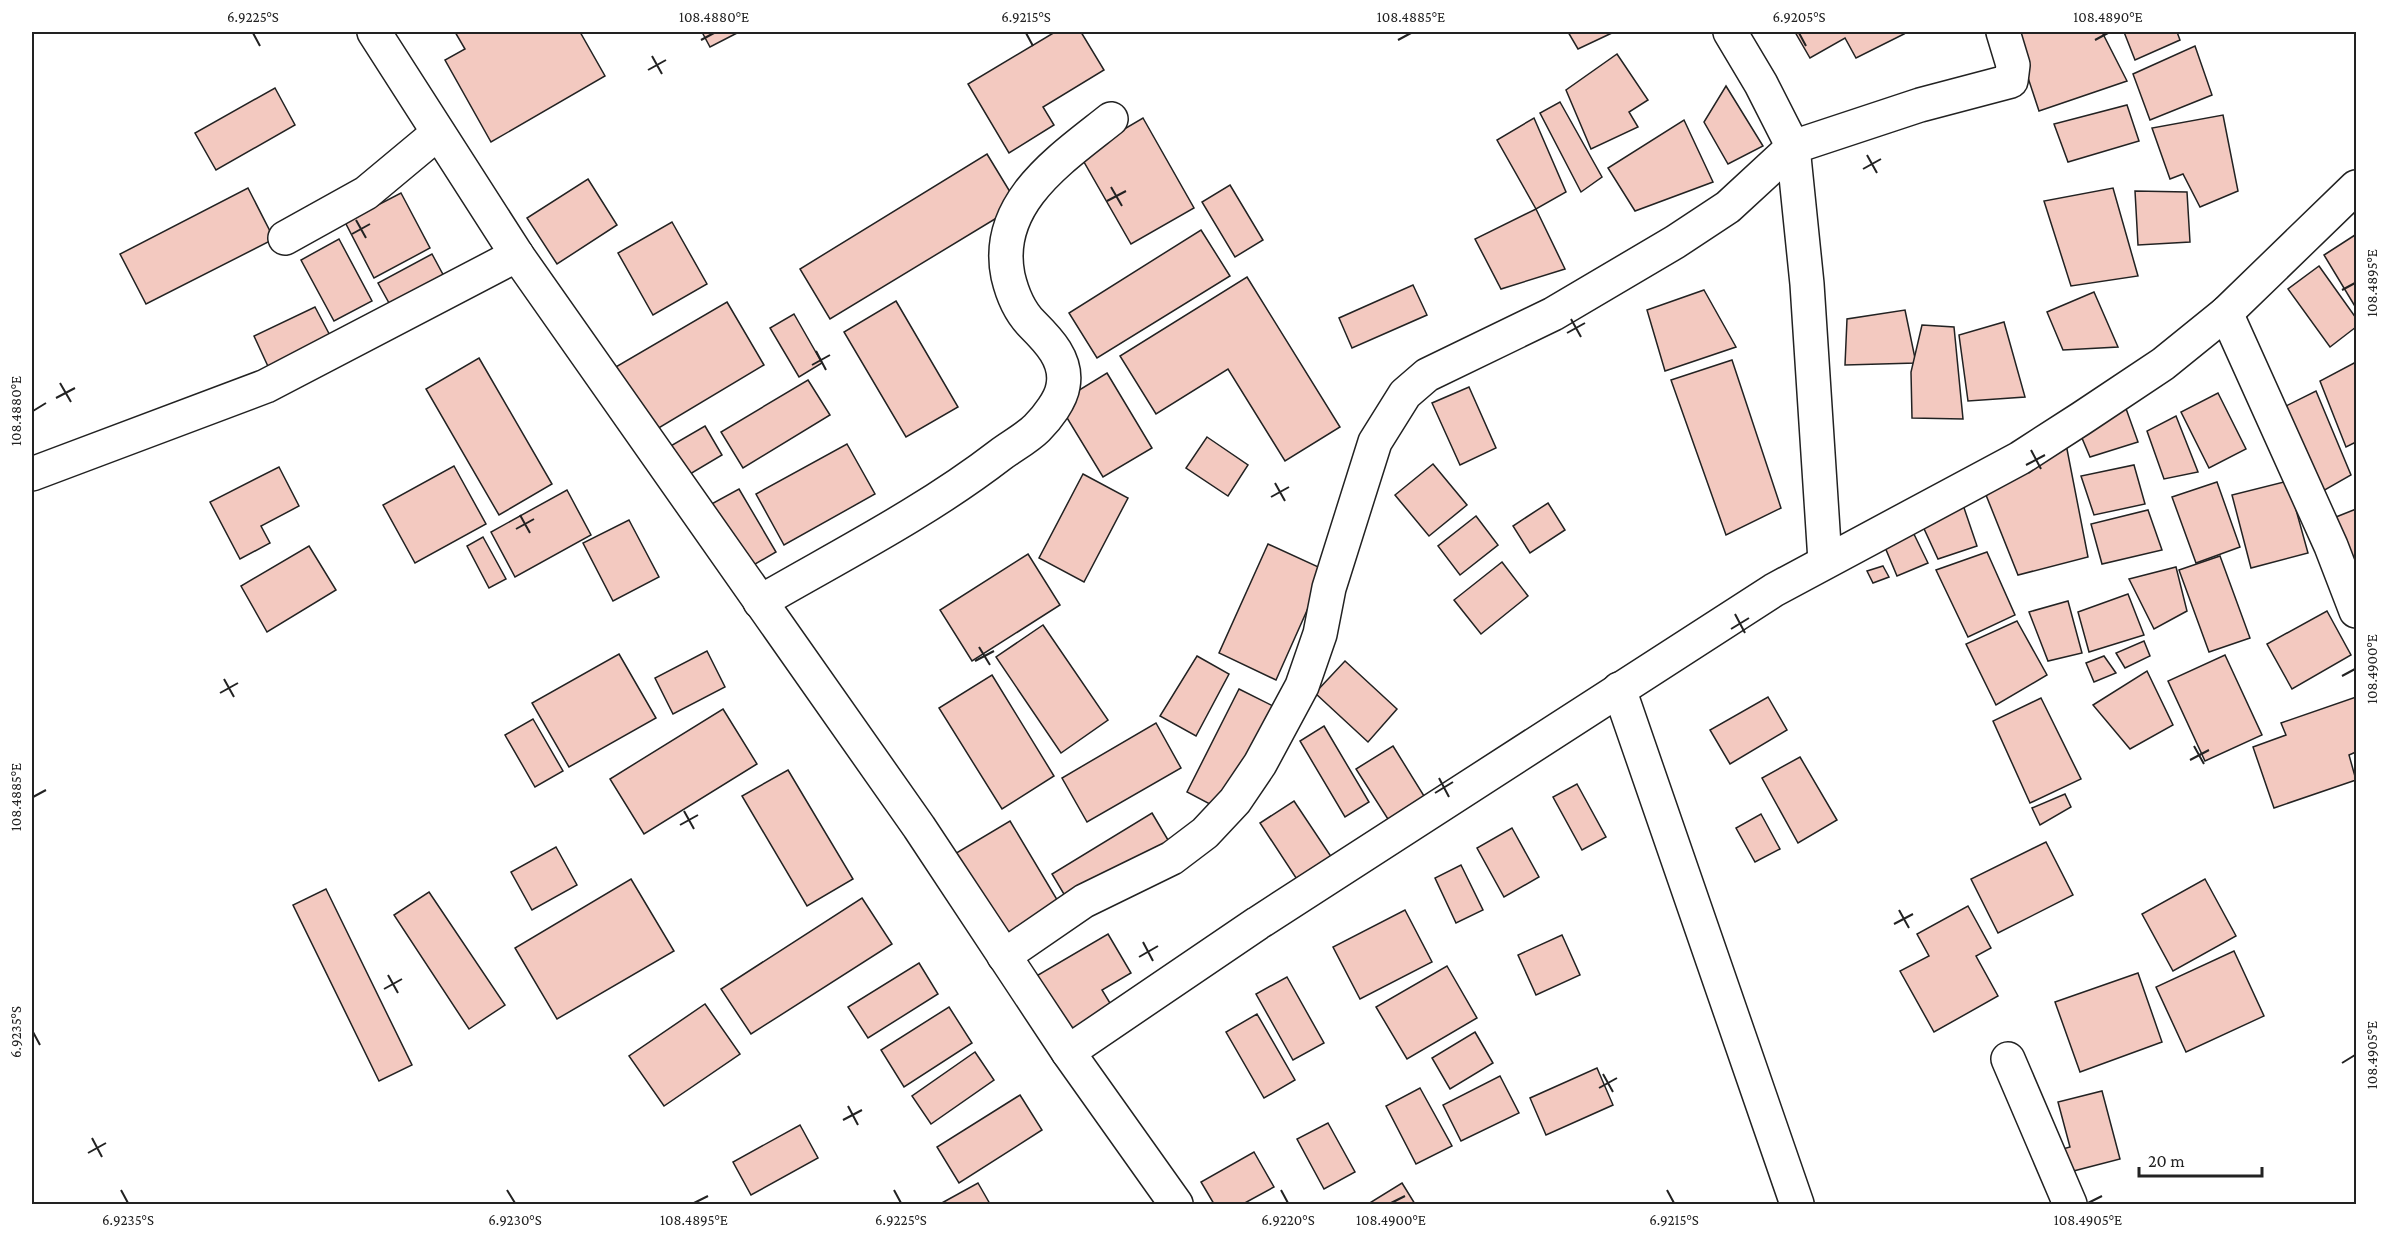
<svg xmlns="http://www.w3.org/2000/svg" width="2388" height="1236" viewBox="0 0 2388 1236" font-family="'Crimson Pro',serif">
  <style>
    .building { fill: #f3c9c0; stroke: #222; stroke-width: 1.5 }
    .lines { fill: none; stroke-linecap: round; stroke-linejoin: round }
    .minor-casing { stroke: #222; stroke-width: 36 }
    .minor { stroke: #fff; stroke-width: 33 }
    .ticks { fill: none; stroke: #222; stroke-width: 2 }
    .neatline { fill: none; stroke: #222; stroke-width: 2 }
    .ticks-label { font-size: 15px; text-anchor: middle; fill: #222 }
  </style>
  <rect width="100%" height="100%" fill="#fff"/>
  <!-- building -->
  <g class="building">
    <path d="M 455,32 L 580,32 L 605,76 L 491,142 L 445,60 L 465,49 Z"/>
    <path d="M 702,32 L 739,32 L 710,47 Z"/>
    <path d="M 1055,32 L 1081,32 L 1104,70 L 1043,107 L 1054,125 L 1009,153 L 968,84 Z"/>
    <path d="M 1568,32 L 1614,32 L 1578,49 Z"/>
    <path d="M 1795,32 L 1902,32 L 1904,34 L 1856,58 L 1845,38 L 1810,58 Z"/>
    <path d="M 2013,32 L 2102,32 L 2127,81 L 2039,111 Z"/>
    <path d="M 2124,32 L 2177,32 L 2180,40 L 2135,60 Z"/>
    <path d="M 2195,46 L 2212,95 L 2150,120 L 2133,74 Z"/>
    <path d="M 1617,54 L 1648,100 L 1629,112 L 1638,127 L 1591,149 L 1566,90 Z"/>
    <path d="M 1726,86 L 1763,146 L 1728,164 L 1704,122 Z"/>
    <path d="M 275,88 L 295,125 L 216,170 L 195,133 Z"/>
    <path d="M 1560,102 L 1602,177 L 1581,192 L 1540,113 Z"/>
    <path d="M 2127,105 L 2139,141 L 2068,162 L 2054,124 Z"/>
    <path d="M 2223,115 L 2238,191 L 2200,207 L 2183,174 L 2170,179 L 2152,128 Z"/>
    <path d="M 1143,118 L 1194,208 L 1131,244 L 1080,155 Z"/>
    <path d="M 1534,118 L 1566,192 L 1536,209 L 1497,140 Z"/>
    <path d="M 1684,120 L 1713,182 L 1635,211 L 1608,168 Z"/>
    <path d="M 987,154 L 1018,205 L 830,319 L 800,269 Z"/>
    <path d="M 588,179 L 617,225 L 557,264 L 527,218 Z"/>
    <path d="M 1230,185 L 1263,240 L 1235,257 L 1202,202 Z"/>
    <path d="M 248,188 L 274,239 L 146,304 L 120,254 Z"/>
    <path d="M 2113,188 L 2138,276 L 2071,286 L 2044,201 Z"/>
    <path d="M 2135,191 L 2187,192 L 2190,242 L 2138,245 Z"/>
    <path d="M 401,193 L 430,248 L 374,278 L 345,222 Z"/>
    <path d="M 1536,209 L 1565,269 L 1501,289 L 1475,239 Z"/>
    <path d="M 672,222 L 707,284 L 653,315 L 618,253 Z"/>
    <path d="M 1201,230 L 1230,276 L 1097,358 L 1069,313 Z"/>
    <path d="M 2355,235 L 2356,238 L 2356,308 L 2324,255 Z"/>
    <path d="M 339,239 L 372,301 L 334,321 L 301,260 Z"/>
    <path d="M 432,254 L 447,282 L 394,312 L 378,283 Z"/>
    <path d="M 2319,266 L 2356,318 L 2356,327 L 2330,347 L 2288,289 Z"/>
    <path d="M 1247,277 L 1340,427 L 1285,461 L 1228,369 L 1156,414 L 1120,356 Z"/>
    <path d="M 1413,285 L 1427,315 L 1352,348 L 1339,318 Z"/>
    <path d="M 1704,290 L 1736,347 L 1665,371 L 1647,310 Z"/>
    <path d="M 2094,292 L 2118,347 L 2063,350 L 2047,312 Z"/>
    <path d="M 896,301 L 958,407 L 906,437 L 844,332 Z"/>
    <path d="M 727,302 L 764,365 L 652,432 L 614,368 Z"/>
    <path d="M 315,307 L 335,345 L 272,375 L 254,336 Z"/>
    <path d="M 1905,310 L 1916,363 L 1845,365 L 1847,319 Z"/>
    <path d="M 794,314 L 822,363 L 799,377 L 770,328 Z"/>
    <path d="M 2004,322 L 2025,397 L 1968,401 L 1959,335 Z"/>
    <path d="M 1922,325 L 1954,327 L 1963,419 L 1912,418 L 1911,372 Z"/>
    <path d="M 479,358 L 552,484 L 499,515 L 426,389 Z"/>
    <path d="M 1732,360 L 1781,508 L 1726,535 L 1671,380 Z"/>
    <path d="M 2356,362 L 2356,442 L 2346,447 L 2320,381 Z"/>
    <path d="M 1107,373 L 1152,448 L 1103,477 L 1058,403 Z"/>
    <path d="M 808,380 L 830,415 L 743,468 L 721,432 Z"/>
    <path d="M 1469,387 L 1496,448 L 1460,465 L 1432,403 Z"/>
    <path d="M 2316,391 L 2351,475 L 2316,495 L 2284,407 Z"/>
    <path d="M 2218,393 L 2246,449 L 2209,468 L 2181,412 Z"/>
    <path d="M 2124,403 L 2138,442 L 2090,457 L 2079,431 Z"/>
    <path d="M 2176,416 L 2198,472 L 2164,479 L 2147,431 Z"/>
    <path d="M 705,426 L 722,455 L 680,480 L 662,451 Z"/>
    <path d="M 1207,437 L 1248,465 L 1228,496 L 1186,468 Z"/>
    <path d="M 847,444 L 875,494 L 784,545 L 756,494 Z"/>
    <path d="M 2066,444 L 2088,557 L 2018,575 L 1986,495 Z"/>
    <path d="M 1433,464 L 1467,505 L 1429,536 L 1395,495 Z"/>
    <path d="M 2134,465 L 2145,504 L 2094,515 L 2081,476 Z"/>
    <path d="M 454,466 L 486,524 L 415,563 L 383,505 Z"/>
    <path d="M 279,467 L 299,506 L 261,526 L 270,543 L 240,559 L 210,502 Z"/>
    <path d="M 1083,474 L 1128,498 L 1084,582 L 1039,558 Z"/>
    <path d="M 2288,481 L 2308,553 L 2251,568 L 2232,495 Z"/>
    <path d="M 2217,482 L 2240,547 L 2196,563 L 2172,497 Z"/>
    <path d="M 739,489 L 776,552 L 743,571 L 706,507 Z"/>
    <path d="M 567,490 L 591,535 L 515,577 L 491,532 Z"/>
    <path d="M 1961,499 L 1977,546 L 1938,559 L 1920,520 Z"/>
    <path d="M 1548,503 L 1565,530 L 1530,553 L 1513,526 Z"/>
    <path d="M 2356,509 L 2356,567 L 2336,517 Z"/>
    <path d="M 2148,510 L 2162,550 L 2102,564 L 2091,524 Z"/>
    <path d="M 1476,516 L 1498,545 L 1460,575 L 1438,546 Z"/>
    <path d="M 629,520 L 659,577 L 613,601 L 583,543 Z"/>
    <path d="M 1910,526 L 1928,563 L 1897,576 L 1882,540 Z"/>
    <path d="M 483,537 L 506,579 L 489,588 L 467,546 Z"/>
    <path d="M 1268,544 L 1325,570 L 1276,680 L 1219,653 Z"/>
    <path d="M 309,546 L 336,590 L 267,632 L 241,586 Z"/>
    <path d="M 1987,552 L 2015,615 L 1968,637 L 1936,570 Z"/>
    <path d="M 1028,554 L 1060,605 L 972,661 L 940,610 Z"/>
    <path d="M 2220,556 L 2250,638 L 2209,652 L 2179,570 Z"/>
    <path d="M 1502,562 L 1528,596 L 1481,634 L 1454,600 Z"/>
    <path d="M 1883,566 L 1889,577 L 1873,583 L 1867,571 Z"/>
    <path d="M 2176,567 L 2187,611 L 2154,629 L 2129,579 Z"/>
    <path d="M 2128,594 L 2144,635 L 2089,652 L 2078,612 Z"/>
    <path d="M 2068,601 L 2082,653 L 2048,661 L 2029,612 Z"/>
    <path d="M 2327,611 L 2351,655 L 2292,689 L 2267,644 Z"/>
    <path d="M 2017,621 L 2047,675 L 1996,705 L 1966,644 Z"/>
    <path d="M 1043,625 L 1108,720 L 1061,753 L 996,657 Z"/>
    <path d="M 2144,641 L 2150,656 L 2125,668 L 2116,653 Z"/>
    <path d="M 707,651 L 725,687 L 673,714 L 655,678 Z"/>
    <path d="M 619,654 L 656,718 L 569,767 L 532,703 Z"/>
    <path d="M 2225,655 L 2262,735 L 2205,761 L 2168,681 Z"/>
    <path d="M 1197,656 L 1229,674 L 1196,736 L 1160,716 Z"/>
    <path d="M 2104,656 L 2116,673 L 2094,682 L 2086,663 Z"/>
    <path d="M 1345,661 L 1397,709 L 1368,742 L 1315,693 Z"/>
    <path d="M 2147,671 L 2173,725 L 2130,749 L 2093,705 Z"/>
    <path d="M 992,675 L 1054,776 L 1002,809 L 939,708 Z"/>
    <path d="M 1239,689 L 1275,707 L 1223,811 L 1187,792 Z"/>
    <path d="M 1768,697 L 1787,730 L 1730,764 L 1710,730 Z"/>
    <path d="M 2356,697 L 2356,752 L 2349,755 L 2356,780 L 2274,808 L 2253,747 L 2286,735 L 2281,723 Z"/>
    <path d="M 2041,698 L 2081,779 L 2030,803 L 1993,721 Z"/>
    <path d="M 723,709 L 757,764 L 644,834 L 610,779 Z"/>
    <path d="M 533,719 L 563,771 L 535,787 L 505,735 Z"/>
    <path d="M 1156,723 L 1181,768 L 1087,822 L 1062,778 Z"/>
    <path d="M 1324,726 L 1369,802 L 1345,817 L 1300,741 Z"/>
    <path d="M 1393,746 L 1429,804 L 1393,827 L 1356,769 Z"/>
    <path d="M 1800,757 L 1837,820 L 1798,843 L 1762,778 Z"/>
    <path d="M 788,770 L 853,879 L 807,906 L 742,796 Z"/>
    <path d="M 1577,784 L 1606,837 L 1582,850 L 1553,797 Z"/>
    <path d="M 2065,794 L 2071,807 L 2040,825 L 2032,808 Z"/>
    <path d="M 1294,801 L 1336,864 L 1302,887 L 1260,823 Z"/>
    <path d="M 1152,813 L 1171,845 L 1071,906 L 1052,874 Z"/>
    <path d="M 1761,814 L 1780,849 L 1755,862 L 1736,828 Z"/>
    <path d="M 1010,821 L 1062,908 L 1004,942 L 953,855 Z"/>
    <path d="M 1512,828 L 1539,877 L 1504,897 L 1477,848 Z"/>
    <path d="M 2046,842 L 2073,895 L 1998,933 L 1971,879 Z"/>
    <path d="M 556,847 L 577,885 L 532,910 L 511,872 Z"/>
    <path d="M 1461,865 L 1483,910 L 1456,923 L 1435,878 Z"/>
    <path d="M 631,879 L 674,951 L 557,1019 L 515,948 Z"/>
    <path d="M 2205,879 L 2236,936 L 2173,971 L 2142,914 Z"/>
    <path d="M 326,889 L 412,1065 L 379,1081 L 293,905 Z"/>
    <path d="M 429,892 L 505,1005 L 469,1029 L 394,915 Z"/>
    <path d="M 862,898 L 892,944 L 751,1034 L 721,989 Z"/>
    <path d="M 1968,906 L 1991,948 L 1976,956 L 1998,996 L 1934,1032 L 1900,971 L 1929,956 L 1917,934 Z"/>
    <path d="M 1405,910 L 1432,962 L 1360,999 L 1333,947 Z"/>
    <path d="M 1108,934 L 1131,973 L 1102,990 L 1113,1008 L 1067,1035 L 1033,978 Z"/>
    <path d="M 1562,935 L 1580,975 L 1536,995 L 1518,955 Z"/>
    <path d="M 2234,951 L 2264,1016 L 2186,1052 L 2156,987 Z"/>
    <path d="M 919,963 L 938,994 L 868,1038 L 848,1007 Z"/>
    <path d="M 1447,966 L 1477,1018 L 1407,1059 L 1376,1007 Z"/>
    <path d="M 2138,973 L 2162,1042 L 2080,1072 L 2055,1002 Z"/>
    <path d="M 1287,977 L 1324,1043 L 1293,1060 L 1256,994 Z"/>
    <path d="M 705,1004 L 740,1054 L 664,1106 L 629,1056 Z"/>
    <path d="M 949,1007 L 972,1043 L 904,1087 L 881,1050 Z"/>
    <path d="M 1257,1014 L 1295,1080 L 1264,1098 L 1226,1032 Z"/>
    <path d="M 1475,1032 L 1493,1063 L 1450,1089 L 1432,1058 Z"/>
    <path d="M 975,1052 L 994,1080 L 931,1124 L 912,1096 Z"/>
    <path d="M 1597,1068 L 1613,1105 L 1546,1135 L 1530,1098 Z"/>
    <path d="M 1500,1076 L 1519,1113 L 1461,1141 L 1443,1105 Z"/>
    <path d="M 1420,1088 L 1452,1146 L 1416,1164 L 1386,1106 Z"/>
    <path d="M 2102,1091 L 2120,1159 L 2058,1175 L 2052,1152 L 2070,1147 L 2058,1102 Z"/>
    <path d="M 1020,1095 L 1042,1130 L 959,1183 L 937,1147 Z"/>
    <path d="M 1328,1123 L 1355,1172 L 1324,1189 L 1297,1139 Z"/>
    <path d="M 800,1125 L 818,1158 L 751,1195 L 733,1162 Z"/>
    <path d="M 1254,1152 L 1274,1187 L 1243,1204 L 1214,1204 L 1201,1182 Z"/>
    <path d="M 978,1183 L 990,1204 L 940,1204 Z"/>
    <path d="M 1402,1183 L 1415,1204 L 1368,1204 Z"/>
  </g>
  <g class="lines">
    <!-- minor casing -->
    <g class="minor-casing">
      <g id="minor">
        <path d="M 374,32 L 517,255 L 919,827 L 1068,1052 L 1176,1204"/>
        <path d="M 1730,32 L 1761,84 L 1793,147 L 1807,284 L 1825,561"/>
        <path d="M 285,238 L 366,193 L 438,133"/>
        <path d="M 2226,313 L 2331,546 L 2356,611"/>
        <path d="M 32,474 L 266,386 L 517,255"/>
        <path d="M 760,602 C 841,555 926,512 1000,455 C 1012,446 1027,438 1037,428 C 1047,418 1061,400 1063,386 C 1068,360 1048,340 1032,324 C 1019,311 1012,293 1008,276 C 993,203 1061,159 1111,119"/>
        <path d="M 1619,689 L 1797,1204"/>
        <path d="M 1004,956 L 1084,901 L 1172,858 L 1205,833 L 1235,801 L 1260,764 L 1302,686 L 1320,634 L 1329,588 L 1375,442 L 1405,394 L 1427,375 L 1553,314 L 1675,242 L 1728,207 L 1793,147 L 1920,105 L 2011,81 L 2013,65 L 2003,32"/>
        <path d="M 1068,1052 L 1258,923 L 1774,590 L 2020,458 L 2082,418 L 2163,364 L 2226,313 L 2356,187"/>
        <path d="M 2008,1059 L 2070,1204"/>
      </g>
    </g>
    <!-- minor -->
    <use href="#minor" class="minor"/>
  </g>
  <!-- ticks -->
  <path class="ticks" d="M 253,33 L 260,46M 1026,33 L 1033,46M 1799,33 L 1806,46M 701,40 L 714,33M 1398,40 L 1411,33M 2095,40 L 2108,33M 652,56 L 662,74M 648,70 L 666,60M 1867,155 L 1877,173M 1863,169 L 1881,159M 1111,187 L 1122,206M 1107,201 L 1126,191M 356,220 L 366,238M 352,234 L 370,224M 2342,290 L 2355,283M 1571,319 L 1581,337M 1567,333 L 1585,323M 816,351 L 826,370M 812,365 L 830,355M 60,383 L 71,402M 56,398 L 75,388M 33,411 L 46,403M 2031,450 L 2041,469M 2026,465 L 2045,455M 1275,483 L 1285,501M 1271,497 L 1289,487M 520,515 L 530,533M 516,529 L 534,519M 1735,614 L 1745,633M 1731,629 L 1749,618M 979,647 L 990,665M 975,661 L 994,651M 2342,676 L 2355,669M 224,679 L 234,697M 220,693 L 238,683M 2194,746 L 2204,764M 2190,760 L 2209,750M 1439,778 L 1449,797M 1435,793 L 1453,782M 33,797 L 46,790M 684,811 L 694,829M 680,825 L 698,815M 1899,910 L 1909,928M 1894,924 L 1913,914M 1143,942 L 1153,961M 1139,957 L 1158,946M 388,975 L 398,993M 384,989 L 402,979M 33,1032 L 40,1045M 2342,1063 L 2355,1055M 1603,1074 L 1613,1092M 1599,1088 L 1617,1078M 848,1106 L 858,1125M 843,1120 L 862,1110M 92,1138 L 102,1157M 88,1153 L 106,1143M 121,1190 L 128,1203M 507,1190 L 515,1203M 894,1190 L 901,1203M 1281,1190 L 1288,1203M 1667,1190 L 1674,1203M 694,1203 L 708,1196M 1391,1203 L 1405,1196M 2088,1203 L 2102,1196"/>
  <!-- border -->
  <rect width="2388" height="1236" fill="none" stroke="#ffffff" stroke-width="66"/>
  <!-- scale -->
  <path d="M2139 1167v9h123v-9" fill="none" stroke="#222222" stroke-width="3"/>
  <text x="2148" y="1167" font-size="18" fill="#222222" stroke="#ffffff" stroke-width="4.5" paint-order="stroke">20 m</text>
  <rect x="33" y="33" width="2322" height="1170" class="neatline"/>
  <g class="ticks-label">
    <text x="253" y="22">6.9225°S</text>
    <text x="714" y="22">108.4880°E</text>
    <text x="1026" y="22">6.9215°S</text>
    <text x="1411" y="22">108.4885°E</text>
    <text x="1799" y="22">6.9205°S</text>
    <text x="2108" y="22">108.4890°E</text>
    <text transform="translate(2372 283) rotate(-90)" y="5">108.4895°E</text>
    <text transform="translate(16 411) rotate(-90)" y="5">108.4880°E</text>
    <text transform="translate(2372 669) rotate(-90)" y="5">108.4900°E</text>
    <text transform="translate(16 797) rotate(-90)" y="5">108.4885°E</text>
    <text transform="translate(16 1032) rotate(-90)" y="5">6.9235°S</text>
    <text transform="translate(2372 1055) rotate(-90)" y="5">108.4905°E</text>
    <text x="128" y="1225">6.9235°S</text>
    <text x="515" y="1225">6.9230°S</text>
    <text x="694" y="1225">108.4895°E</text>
    <text x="901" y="1225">6.9225°S</text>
    <text x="1288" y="1225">6.9220°S</text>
    <text x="1391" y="1225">108.4900°E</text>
    <text x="1674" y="1225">6.9215°S</text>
    <text x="2088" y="1225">108.4905°E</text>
  </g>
</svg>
